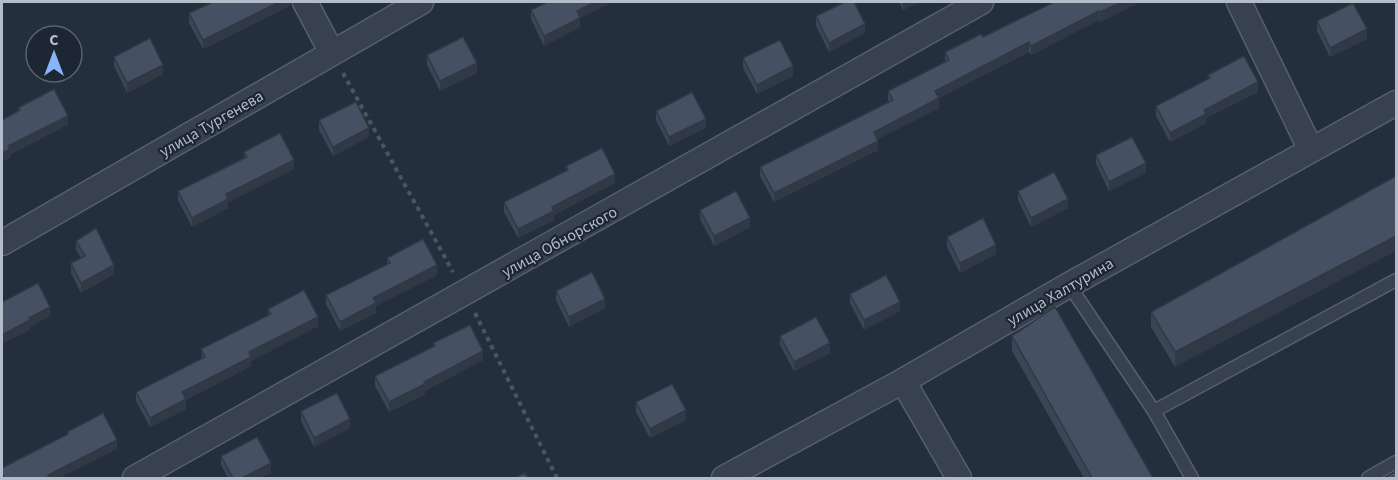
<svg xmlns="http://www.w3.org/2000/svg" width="1398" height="480" viewBox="0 0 1398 480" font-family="'Source Sans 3',sans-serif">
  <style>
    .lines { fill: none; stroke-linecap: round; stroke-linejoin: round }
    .lane-casing { stroke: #565f6c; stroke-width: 15 }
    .street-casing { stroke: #565f6c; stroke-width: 27 }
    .path { stroke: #44595c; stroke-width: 4; stroke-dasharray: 4.5 4.5; stroke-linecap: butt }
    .lane { stroke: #38414e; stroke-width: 12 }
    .street { stroke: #38414e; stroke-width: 24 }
    .wall { fill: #3b4654 }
    .shaded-wall { fill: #303945 }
    .building { fill: #455162; stroke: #303945; stroke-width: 1.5 }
    .labels { text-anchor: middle; stroke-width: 4.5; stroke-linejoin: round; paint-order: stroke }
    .street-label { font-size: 16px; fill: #b4bcc9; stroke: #1d2633 }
  </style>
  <rect width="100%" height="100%" fill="#242f3e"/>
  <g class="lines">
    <!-- lane casing -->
    <g class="lane-casing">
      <g id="lane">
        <path d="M 1069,285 L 1154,411 L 1192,478"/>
        <path d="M 1154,411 L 1396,280"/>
        <path d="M 1368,478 L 1396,462"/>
      </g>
    </g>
    <!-- street casing -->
    <g class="street-casing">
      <g id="street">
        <path d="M 305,2 L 332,53"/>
        <path d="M 1239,2 L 1311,150"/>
        <path d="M 2,243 L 421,2"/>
        <path d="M 903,381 L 959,478"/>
        <path d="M 135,478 L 981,2"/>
        <path d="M 724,478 L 903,381 L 1069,285 L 1396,103"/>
      </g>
    </g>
    <!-- path -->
    <g class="path">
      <path d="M 343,73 L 453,272"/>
      <path d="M 475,313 L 557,478"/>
    </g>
    <!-- lane -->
    <use href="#lane" class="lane"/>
    <!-- street -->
    <use href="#street" class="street"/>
  </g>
  <!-- wall -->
  <g class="wall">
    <path d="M 291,2 L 291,5 L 203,49 L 189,23 L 189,13 Z"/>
    <path d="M 899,2 L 920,2 L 903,10 Z"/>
    <path d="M 1054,2 L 1140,2 L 1100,22 L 1099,20 L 1031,55 L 1029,52 L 939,98 L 939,108 L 878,139 L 878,150 L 774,202 L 760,176 L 760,167 L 889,102 L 888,100 L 888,91 L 945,62 L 945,52 L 983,37 Z"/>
    <path d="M 531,10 L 580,18 L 580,27 L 544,46 L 531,19 Z"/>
    <path d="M 816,16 L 865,33 L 829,52 L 816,26 Z"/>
    <path d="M 1317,21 L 1367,39 L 1330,57 L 1317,31 Z"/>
    <path d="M 427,55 L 477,73 L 440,91 L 427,65 Z"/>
    <path d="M 114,57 L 163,74 L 127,93 L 114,66 Z"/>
    <path d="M 743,58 L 793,76 L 757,94 L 743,68 Z"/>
    <path d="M 1208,75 L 1258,92 L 1206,118 L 1206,123 L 1170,142 L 1156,116 L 1156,106 L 1208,79 Z"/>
    <path d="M 656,111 L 706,128 L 669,146 L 656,120 Z"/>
    <path d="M 319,120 L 369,137 L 333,156 L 319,130 Z"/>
    <path d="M 244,152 L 294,169 L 228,202 L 228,208 L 192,227 L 178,200 L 178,191 L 244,158 Z"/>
    <path d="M 1096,155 L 1146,173 L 1109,191 L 1096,164 Z"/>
    <path d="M 566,166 L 615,183 L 554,215 L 554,220 L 518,238 L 504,212 L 504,202 L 566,171 Z"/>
    <path d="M 1396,176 L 1175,367 L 1151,327 L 1151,312 Z"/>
    <path d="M 1018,191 L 1068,208 L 1031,227 L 1018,200 Z"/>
    <path d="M 700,210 L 750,227 L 714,246 L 700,219 Z"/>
    <path d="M 947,237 L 996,254 L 960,273 L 947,247 Z"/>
    <path d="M 76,241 L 114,274 L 81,293 L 71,273 L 71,263 L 81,258 L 76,250 Z"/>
    <path d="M 387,258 L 437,275 L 376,306 L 376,313 L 340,331 L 326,304 L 326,295 L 387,264 Z"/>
    <path d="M 556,291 L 605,308 L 569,327 L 556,300 Z"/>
    <path d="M 850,294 L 900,311 L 864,330 L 850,303 Z"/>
    <path d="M 268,309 L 318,326 L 251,361 L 251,366 L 186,400 L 186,409 L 150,427 L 136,401 L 136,392 L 202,359 L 201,349 L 268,315 Z"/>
    <path d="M 780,336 L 830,353 L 794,371 L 780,345 Z"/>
    <path d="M 1012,336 L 1153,478 L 1084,478 L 1012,351 Z"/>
    <path d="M 433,343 L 483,360 L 425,391 L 425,394 L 389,412 L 375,386 L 375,376 L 433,346 Z"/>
    <path d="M 636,402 L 686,420 L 650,438 L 636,412 Z"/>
    <path d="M 301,411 L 350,428 L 314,447 L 301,421 Z"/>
    <path d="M 221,456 L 271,473 L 260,478 L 228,478 L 221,465 Z"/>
  </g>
  <!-- shaded-wall -->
  <g class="shaded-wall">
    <path d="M 279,2 L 291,2 L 291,5 L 203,49 L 203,40 Z"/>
    <path d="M 595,2 L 613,2 L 580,18 L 580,27 L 544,46 L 544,36 L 577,11 Z"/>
    <path d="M 903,2 L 920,2 L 903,10 Z"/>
    <path d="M 1122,2 L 1140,2 L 1100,22 L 1100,12 Z"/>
    <path d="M 1099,11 L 1099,20 L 1031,55 L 1031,46 Z"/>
    <path d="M 865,24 L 865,33 L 829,52 L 829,43 Z"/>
    <path d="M 1367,29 L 1367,39 L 1330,57 L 1330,48 Z"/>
    <path d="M 1029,42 L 1029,52 L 939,98 L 939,108 L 874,141 L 874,132 L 935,91 Z"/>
    <path d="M 477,63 L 477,73 L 440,91 L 440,81 Z"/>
    <path d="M 163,65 L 163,74 L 127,93 L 127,83 Z"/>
    <path d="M 793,66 L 793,76 L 757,94 L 757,85 Z"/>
    <path d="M 1258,82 L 1258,92 L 1206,118 L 1206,123 L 1170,142 L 1170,133 L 1204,110 Z"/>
    <path d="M 68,116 L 68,125 L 10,155 L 10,158 L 2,162 L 2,153 L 8,146 Z"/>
    <path d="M 706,119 L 706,128 L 669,146 L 669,137 Z"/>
    <path d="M 369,128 L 369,137 L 333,156 L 333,147 Z"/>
    <path d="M 878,141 L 878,150 L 774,202 L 774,193 Z"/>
    <path d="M 294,160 L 294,169 L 228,202 L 228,208 L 192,227 L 192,218 L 226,194 Z"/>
    <path d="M 1146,163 L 1146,173 L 1109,191 L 1109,182 Z"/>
    <path d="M 615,174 L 615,183 L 554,215 L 554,220 L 518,238 L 518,229 L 552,207 Z"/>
    <path d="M 1068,199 L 1068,208 L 1031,227 L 1031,218 Z"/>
    <path d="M 750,218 L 750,227 L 714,246 L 714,236 Z"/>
    <path d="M 1396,236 L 1396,251 L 1175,367 L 1175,352 Z"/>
    <path d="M 996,245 L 996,254 L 960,273 L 960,263 Z"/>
    <path d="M 114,265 L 114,274 L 81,293 L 81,283 Z"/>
    <path d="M 437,265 L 437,275 L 376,306 L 376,313 L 340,331 L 340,322 L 373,298 Z"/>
    <path d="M 605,299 L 605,308 L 569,327 L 569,317 Z"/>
    <path d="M 900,302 L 900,311 L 864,330 L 864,320 Z"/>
    <path d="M 50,307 L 50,316 L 30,327 L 30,330 L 2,344 L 2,335 L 29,318 Z"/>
    <path d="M 318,317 L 318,326 L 251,361 L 251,366 L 186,400 L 186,409 L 150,427 L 150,418 L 182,392 L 249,352 Z"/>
    <path d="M 830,343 L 830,353 L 794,371 L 794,362 Z"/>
    <path d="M 483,351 L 483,360 L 425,391 L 425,394 L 389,412 L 389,402 L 424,382 Z"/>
    <path d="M 686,410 L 686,420 L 650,438 L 650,429 Z"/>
    <path d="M 350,419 L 350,428 L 314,447 L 314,438 Z"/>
    <path d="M 117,440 L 117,449 L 59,478 L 47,478 L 48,475 Z"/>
    <path d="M 271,463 L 271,473 L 260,478 L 242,478 Z"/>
  </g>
  <!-- building -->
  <g class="building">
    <path d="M 213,2 L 279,2 L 203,40 L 189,13 Z"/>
    <path d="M 547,2 L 595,2 L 577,11 L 580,18 L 544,36 L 531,10 Z"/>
    <path d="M 845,2 L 854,2 L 865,24 L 829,43 L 816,16 Z"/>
    <path d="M 1054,2 L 1122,2 L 1100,12 L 1099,11 L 1031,46 L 1029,42 L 935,91 L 939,98 L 874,132 L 878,141 L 774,193 L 760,167 L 893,100 L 888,91 L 949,60 L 945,52 L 981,34 L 983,37 Z"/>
    <path d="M 1353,3 L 1367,29 L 1330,48 L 1317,21 Z"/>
    <path d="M 463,37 L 477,63 L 440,81 L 427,55 Z"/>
    <path d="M 150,38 L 163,65 L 127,83 L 114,57 Z"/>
    <path d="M 780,40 L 793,66 L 757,85 L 743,58 Z"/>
    <path d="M 1244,56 L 1258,82 L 1204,110 L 1206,114 L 1170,133 L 1156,106 L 1210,78 L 1208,75 Z"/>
    <path d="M 54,89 L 68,116 L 8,146 L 10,149 L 2,153 L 2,120 L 20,110 L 18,108 Z"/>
    <path d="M 692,92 L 706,119 L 669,137 L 656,111 Z"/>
    <path d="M 356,102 L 369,128 L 333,147 L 319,120 Z"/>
    <path d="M 280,133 L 294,160 L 226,194 L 228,199 L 192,218 L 178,191 L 247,157 L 244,152 Z"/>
    <path d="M 1132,137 L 1146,163 L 1109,182 L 1096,155 Z"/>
    <path d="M 602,148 L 615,174 L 552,207 L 554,211 L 518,229 L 504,202 L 568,170 L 566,166 Z"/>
    <path d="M 1054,172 L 1068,199 L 1031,218 L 1018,191 Z"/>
    <path d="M 1396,176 L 1396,236 L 1175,352 L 1151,312 Z"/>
    <path d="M 736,191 L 750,218 L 714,236 L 700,210 Z"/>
    <path d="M 983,218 L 996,245 L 960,263 L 947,237 Z"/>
    <path d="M 96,228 L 114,265 L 81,283 L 71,263 L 85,256 L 76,241 Z"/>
    <path d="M 423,239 L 437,265 L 373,298 L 376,303 L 340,322 L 326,295 L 390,263 L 387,258 Z"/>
    <path d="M 592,272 L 605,299 L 569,317 L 556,291 Z"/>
    <path d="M 886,275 L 900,302 L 864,320 L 850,294 Z"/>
    <path d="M 38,283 L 50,307 L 29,318 L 30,320 L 2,335 L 2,302 Z"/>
    <path d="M 304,290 L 318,317 L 249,352 L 251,357 L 182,392 L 186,399 L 150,418 L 136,392 L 205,357 L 201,349 L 271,314 L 268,309 Z"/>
    <path d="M 1055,307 L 1153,478 L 1092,478 L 1012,336 Z"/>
    <path d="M 816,317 L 830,343 L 794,362 L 780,336 Z"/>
    <path d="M 470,325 L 483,351 L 424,382 L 425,384 L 389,402 L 375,376 L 435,346 L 433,343 Z"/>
    <path d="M 672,384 L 686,410 L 650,429 L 636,402 Z"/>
    <path d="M 337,393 L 350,419 L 314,438 L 301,411 Z"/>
    <path d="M 103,413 L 117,440 L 48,475 L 49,477 L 47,478 L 4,478 L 2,473 L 2,468 L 68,434 L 67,432 Z"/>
    <path d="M 257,437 L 271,463 L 242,478 L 233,478 L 221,456 Z"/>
    <path d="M 1396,471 L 1396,478 L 1384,478 Z"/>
    <path d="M 525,473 L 528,478 L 514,478 Z"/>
  </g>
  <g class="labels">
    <!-- street labels -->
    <g class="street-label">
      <text transform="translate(211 123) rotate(-30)" y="6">улица Тургенева</text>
      <text transform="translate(559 241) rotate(-29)" y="6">улица Обнорского</text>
      <text transform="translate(1060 291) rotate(-30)" y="6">улица Халтурина</text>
    </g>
  </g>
  <!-- border -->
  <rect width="1398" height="480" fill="none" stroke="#b4bcc9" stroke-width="6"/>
  <!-- north arrow -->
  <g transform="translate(54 54)"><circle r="28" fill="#1d2633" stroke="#59626f" stroke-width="1.5"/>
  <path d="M0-4.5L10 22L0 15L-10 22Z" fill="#8ab4f8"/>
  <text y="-9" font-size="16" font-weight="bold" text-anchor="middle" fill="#b4bcc9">С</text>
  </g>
</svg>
